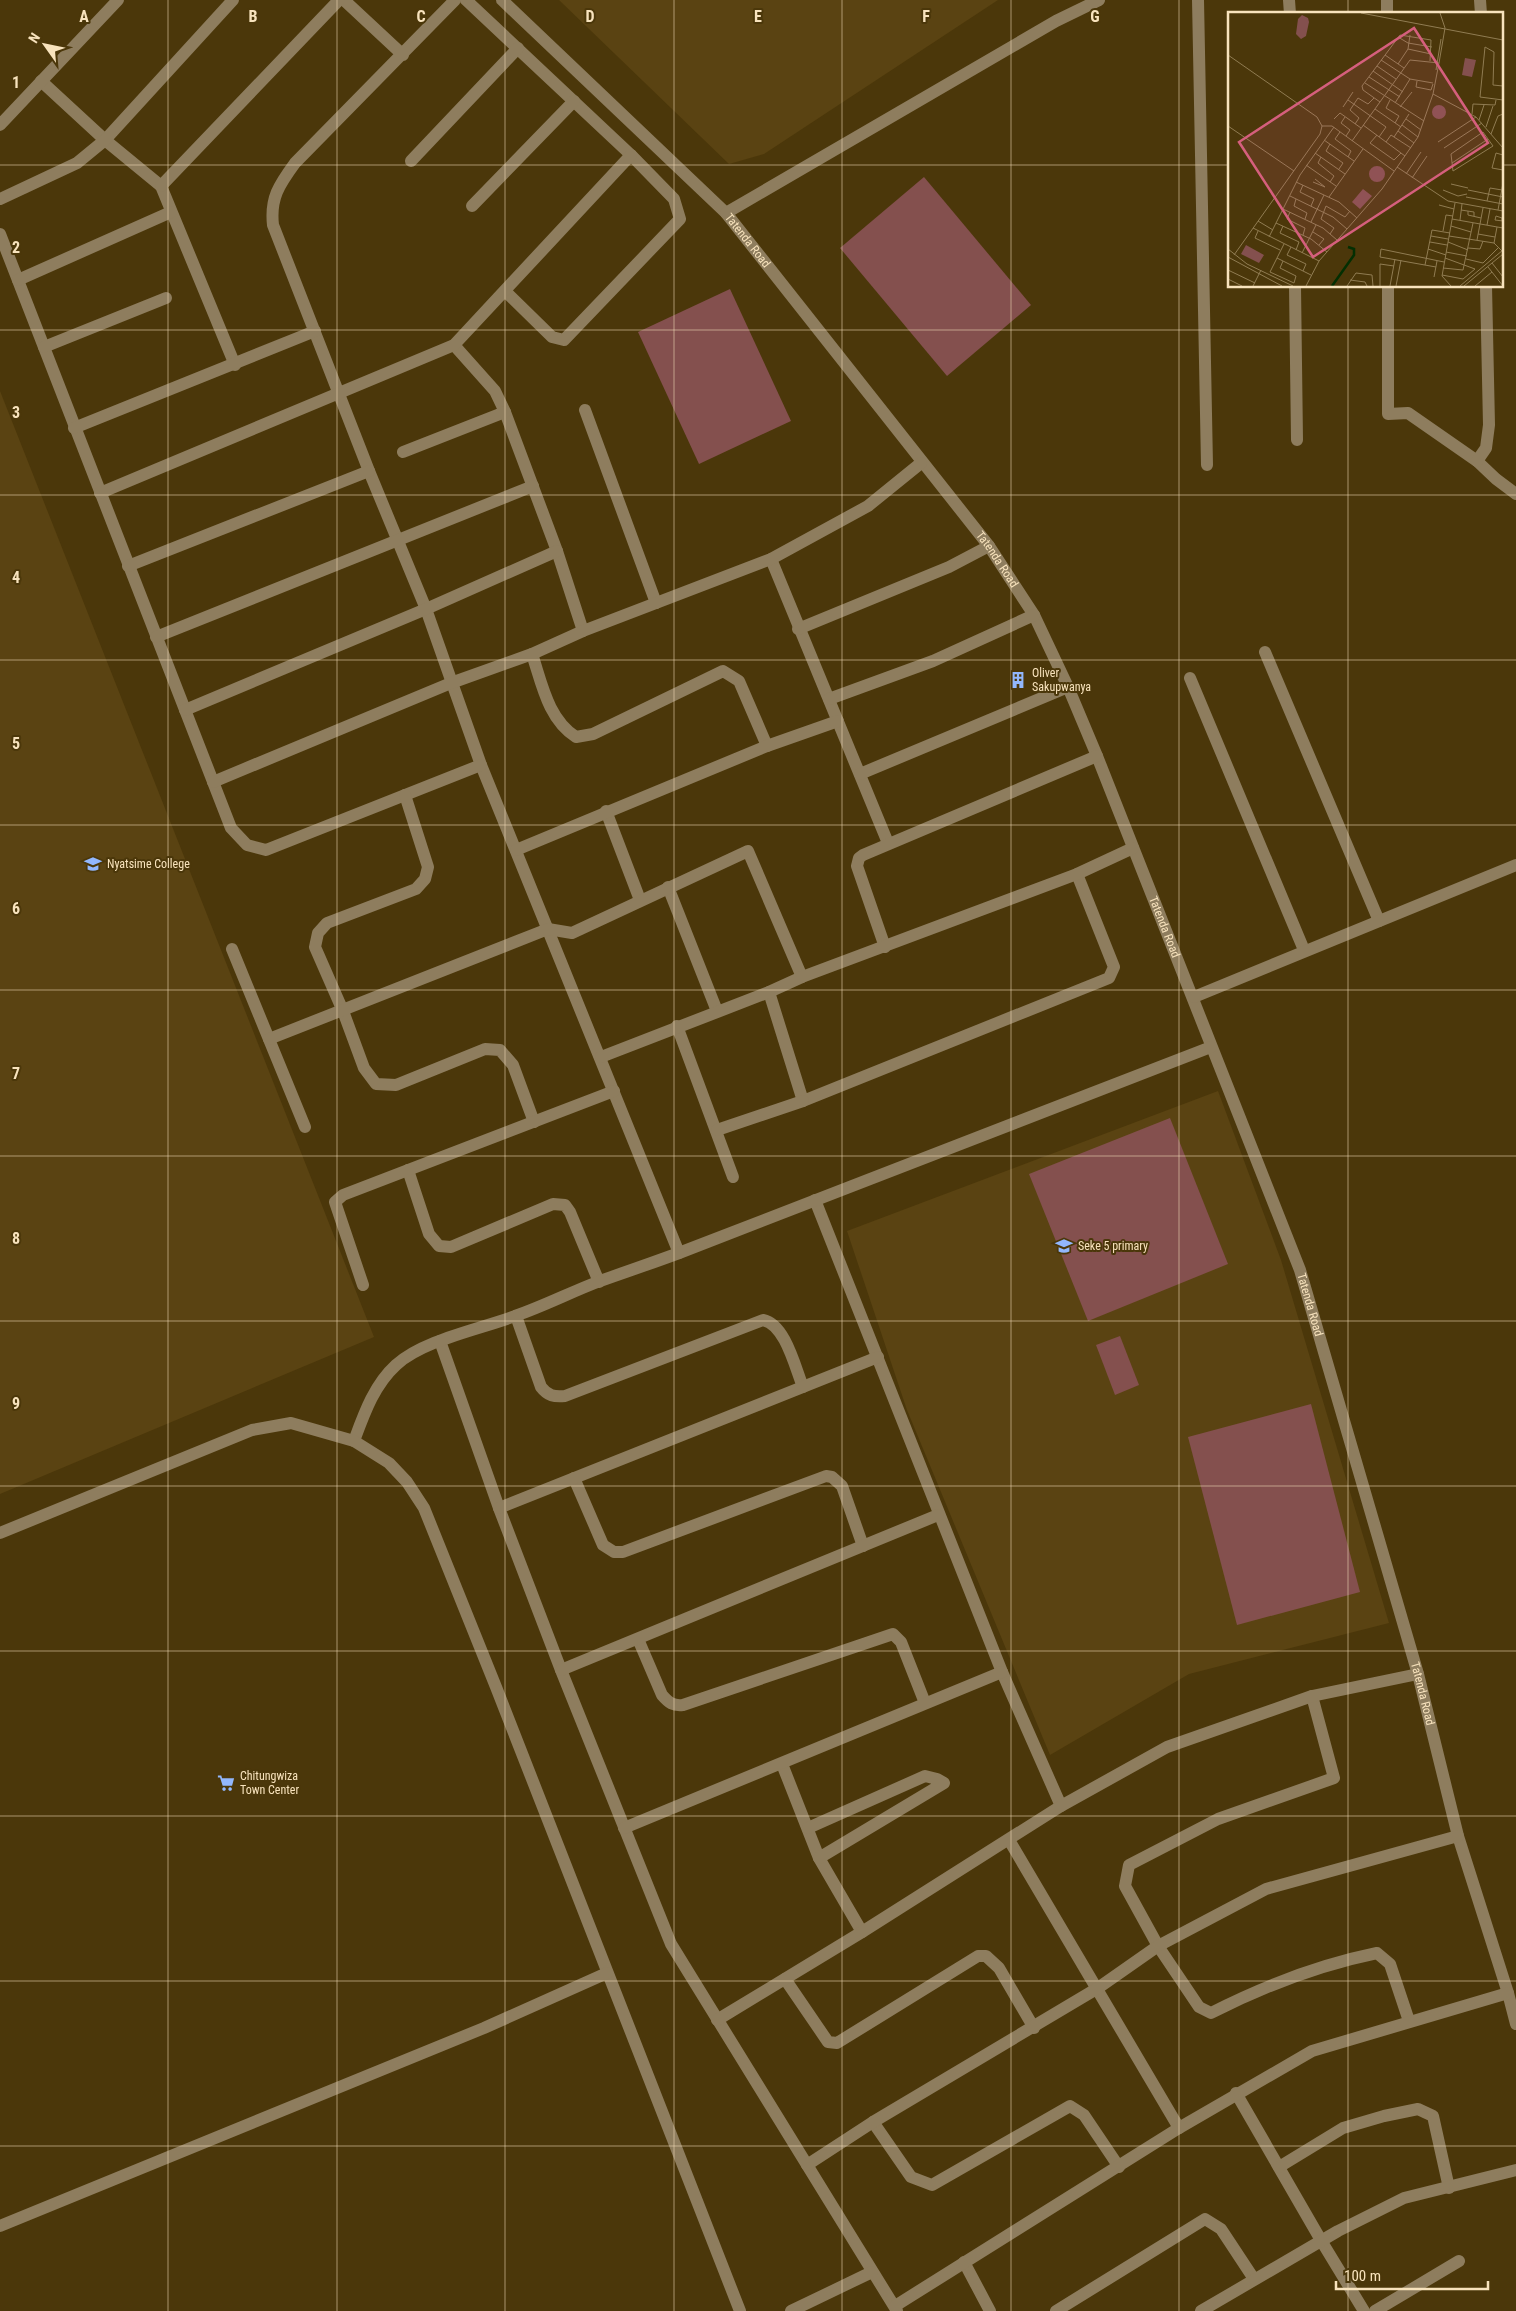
<svg xmlns="http://www.w3.org/2000/svg" width="1516" height="2311" viewBox="0 0 1516 2311" font-family="'Roboto Condensed',sans-serif">
  <style>
    .built { fill: #5a4312 }
    .green { fill: #84504e }
    .lines { fill: none; stroke-linecap: round; stroke-linejoin: round }
    .minor { stroke: #8e7d5e; stroke-width: 12 }
    .grid { fill: none; stroke: #f8e3bd; stroke-width: 1; stroke-opacity: 0.55 }
    .labels { text-anchor: middle; stroke-width: 4; stroke-linejoin: round; paint-order: stroke }
    .street-label { font-size: 12px; fill: #f8e3bd; stroke: #4b370a }
    .poi-label { font-size: 12px; fill: #f8e3bd; stroke: #4b370a; text-anchor: start }
    .inset-river { fill: none; stroke: #032f02; stroke-width: 2.5 }
    .inset-road { fill: none; stroke: #907c52; stroke-width: 1 }
    .view { fill: #d55f7d; fill-opacity: 0.15; stroke: #d55f7d; stroke-width: 2.5 }
    .inset-edge { fill: none; stroke: #f8e3bd; stroke-width: 2.5 }
    .grid-label { font-size: 16px; text-anchor: middle; font-weight: bold; fill: #f8e3bd; stroke: #4b370a; stroke-width: 4; stroke-linejoin: round; paint-order: stroke }
  </style>
  <rect width="100%" height="100%" fill="#4b370a"/>
  <!-- built -->
  <g class="built">
    <path d="M 559,0 L 998,0 L 764,154 L 729,164 Z"/>
    <path d="M 0,391 L 374,1337 L 0,1494 Z"/>
    <path d="M 1218,1091 L 1281,1260 L 1389,1623 L 1189,1674 L 1050,1755 L 907,1410 L 847,1231 Z"/>
  </g>
  <!-- green -->
  <g class="green">
    <path d="M 924,177 L 1031,305 L 947,376 L 840,248 Z"/>
    <path d="M 730,289 L 791,421 L 699,464 L 638,332 Z"/>
    <path d="M 1170,1118 L 1228,1264 L 1088,1321 L 1029,1174 Z"/>
    <path d="M 1120,1336 L 1139,1385 L 1115,1395 L 1096,1345 Z"/>
    <path d="M 1311,1404 L 1360,1592 L 1237,1625 L 1188,1437 Z"/>
  </g>
  <g class="lines">
    <!-- minor -->
    <g class="minor">
      <path d="M 344,0 L 403,55"/>
      <path d="M 455,0 L 295,163 C 279,185 270,198 273,225 L 369,471 L 426,609 L 481,765 L 679,1253"/>
      <path d="M 466,0 L 631,155 L 674,199 L 680,219 L 564,340 L 552,337 L 505,291"/>
      <path id="s1" d="M 502,0 L 726,213 L 989,546 L 1034,615 L 1068,687 L 1097,756 L 1300,1270 L 1418,1674 L 1458,1836 L 1508,1993 L 1516,2024"/>
      <path d="M 1198,0 L 1207,465"/>
      <path d="M 1289,0 L 1290,14"/>
      <path d="M 1387,0 L 1387,14"/>
      <path d="M 1480,0 L 1481,14"/>
      <path d="M 41,81 L 105,140 L 161,186 L 235,365"/>
      <path d="M 0,125 L 118,0"/>
      <path d="M 411,161 L 518,48"/>
      <path d="M 161,186 L 339,0"/>
      <path d="M 0,199 L 77,163 L 105,140 L 233,0"/>
      <path d="M 472,206 L 574,101"/>
      <path d="M 726,213 L 1056,21 L 1099,0"/>
      <path d="M 0,234 L 231,828 L 247,845 L 266,850 L 481,765"/>
      <path d="M 18,280 L 171,212"/>
      <path d="M 1295,286 L 1297,440"/>
      <path d="M 1388,286 L 1388,414 L 1408,413 L 1477,461 L 1496,479 L 1516,494"/>
      <path d="M 454,345 L 495,391 L 505,412 L 557,551 L 583,631"/>
      <path d="M 44,347 L 166,298"/>
      <path d="M 585,410 L 656,603"/>
      <path d="M 74,428 L 315,331"/>
      <path d="M 403,452 L 505,412"/>
      <path d="M 1477,461 L 1486,448 L 1489,425 L 1486,286"/>
      <path d="M 100,493 L 454,345 L 631,155"/>
      <path d="M 771,559 L 888,843"/>
      <path d="M 128,566 L 369,471"/>
      <path d="M 798,629 L 949,567 L 989,546"/>
      <path d="M 156,637 L 533,486"/>
      <path d="M 1265,652 L 1379,921"/>
      <path d="M 532,654 C 542,684 548,719 576,737 L 593,734 L 723,671 L 739,681 L 767,746"/>
      <path d="M 1190,678 L 1304,950"/>
      <path d="M 829,699 L 933,661 L 1034,615"/>
      <path d="M 185,710 L 426,609 L 557,551"/>
      <path d="M 860,774 L 1068,687"/>
      <path d="M 213,782 L 451,683 L 532,654 L 583,631 L 771,559 L 868,506 L 921,463"/>
      <path d="M 405,795 L 428,867 L 425,879 L 416,889 L 327,923 L 318,933 L 315,947 L 343,1011 L 364,1068 L 376,1084 L 396,1085 L 485,1049 L 500,1050 L 513,1065 L 534,1122"/>
      <path d="M 606,811 L 640,900"/>
      <path d="M 516,850 L 767,746 L 838,721"/>
      <path d="M 668,887 L 717,1011"/>
      <path d="M 885,947 L 857,866 L 859,858 L 863,855 L 1097,756"/>
      <path d="M 232,949 L 305,1127"/>
      <path d="M 769,992 L 803,1101 L 1109,978 L 1114,967 L 1077,874"/>
      <path d="M 1194,997 L 1516,865"/>
      <path d="M 677,1026 L 733,1177"/>
      <path d="M 269,1039 L 548,929 L 572,933 L 748,851 L 802,977"/>
      <path d="M 601,1057 L 769,992 L 802,977 L 1077,874 L 1133,848"/>
      <path d="M 717,1130 L 803,1101"/>
      <path d="M 408,1170 L 429,1234 L 439,1246 L 451,1247 L 553,1204 L 565,1205 L 570,1212 L 599,1282"/>
      <path d="M 815,1200 L 1002,1672 L 1061,1806"/>
      <path d="M 363,1285 L 335,1202 L 343,1195 L 614,1091"/>
      <path d="M 516,1316 L 541,1387 C 548,1396 554,1397 565,1396 L 763,1320 C 785,1324 795,1367 803,1387"/>
      <path d="M 440,1341 L 499,1508 L 561,1670 L 671,1944 L 897,2311"/>
      <path d="M 354,1441 C 364,1414 374,1385 396,1365 C 423,1340 481,1329 515,1316 C 544,1306 571,1292 600,1281 C 626,1272 652,1263 679,1253 L 1211,1047"/>
      <path d="M 574,1478 L 603,1545 L 614,1552 L 623,1552 L 826,1476 L 832,1477 L 842,1486 L 863,1546"/>
      <path d="M 499,1508 L 878,1357"/>
      <path d="M 0,1533 L 252,1430 L 291,1423 L 354,1441 L 389,1463 L 407,1482 L 424,1508 L 496,1687 L 740,2311"/>
      <path d="M 638,1639 L 662,1695 C 669,1703 673,1706 683,1705 L 893,1634 L 901,1642 L 925,1703"/>
      <path d="M 561,1670 L 938,1515"/>
      <path d="M 1312,1696 L 1334,1778 L 1218,1819 L 1129,1865 L 1125,1886 L 1158,1946 L 1199,2007 L 1211,2013 C 1264,1986 1318,1965 1377,1953 L 1390,1964 L 1409,2021"/>
      <path d="M 782,1764 L 819,1858 L 862,1932"/>
      <path d="M 624,1828 L 1002,1672"/>
      <path d="M 808,1828 L 925,1776 L 937,1779 L 944,1783 L 819,1858"/>
      <path d="M 1009,1840 L 1179,2128"/>
      <path d="M 785,1979 L 828,2042 L 837,2043 L 978,1956 L 986,1956 L 999,1968 L 1034,2028"/>
      <path d="M 717,2020 L 862,1932 L 1061,1806 L 1167,1747 L 1312,1696 L 1418,1674"/>
      <path d="M 1236,2093 L 1322,2242 L 1364,2311"/>
      <path d="M 873,2122 L 911,2177 L 932,2185 L 1070,2106 L 1084,2115 L 1119,2167"/>
      <path d="M 807,2165 L 873,2122 L 1098,1988 L 1158,1946 L 1266,1889 L 1458,1836"/>
      <path d="M 1279,2167 L 1343,2128 L 1384,2116 L 1418,2109 L 1433,2116 L 1449,2188"/>
      <path d="M 0,2226 L 484,2028 L 607,1973"/>
      <path d="M 964,2262 L 990,2311"/>
      <path d="M 895,2306 L 1179,2128 L 1312,2051 L 1508,1993"/>
      <path d="M 791,2311 L 872,2272"/>
      <path d="M 1056,2311 L 1205,2219 L 1221,2229 L 1254,2279"/>
      <path d="M 1201,2311 L 1338,2231 L 1404,2198 L 1516,2170"/>
      <path d="M 1375,2311 L 1459,2261"/>
    </g>
  </g>
  <!-- grid -->
  <path class="grid" d="M 168,0 L 168,2311M 337,0 L 337,2311M 505,0 L 505,2311M 674,0 L 674,2311M 842,0 L 842,2311M 1011,0 L 1011,2311M 1179,0 L 1179,2311M 1348,0 L 1348,14M 0,165 L 1230,165M 1502,165 L 1516,165M 1348,286 L 1348,2311M 0,330 L 1516,330M 0,495 L 1516,495M 0,660 L 1516,660M 0,825 L 1516,825M 0,990 L 1516,990M 0,1156 L 1516,1156M 0,1321 L 1516,1321M 0,1486 L 1516,1486M 0,1651 L 1516,1651M 0,1816 L 1516,1816M 0,1981 L 1516,1981M 0,2146 L 1516,2146"/>
  <!-- icons -->
  <defs>
    <g id="building-bare" transform="scale(1.35)"><path d="M-4-6H4V6H1V3H-1V6H-4ZM-2.5-4.3h1.7v1.8h-1.7ZM.8-4.3h1.7v1.8H.8ZM-2.5-1h1.7V.8h-1.7ZM.8-1h1.7V.8H.8Z" fill="#92b7fd" stroke="#4b370a" stroke-width="2.5" paint-order="stroke"/></g>
    <g id="school-bare" transform="scale(1.35)"><path d="M0-5L7-2L0 1L-7-2ZM-4 1L0 2.5L4 1V4Q0 6-4 4Z" fill="#92b7fd" stroke="#4b370a" stroke-width="2.5" paint-order="stroke"/></g>
    <g id="supermarket-bare" transform="scale(1.35)"><path d="M-6-5.5h2.5l.6 2H6L4.5 2H-2.5L-4.4-4H-6ZM-1.5 3.2a1.3 1.3 0 1 0 .1 0ZM3 3.2a1.3 1.3 0 1 0 .1 0Z" fill="#92b7fd" stroke="#4b370a" stroke-width="2.5" paint-order="stroke"/></g>
  </defs>
  <g fill-rule="evenodd">
    <use href="#building-bare" x="1018" y="680"/>
    <use href="#school-bare" x="93" y="864"/>
    <use href="#school-bare" x="1064" y="1246"/>
    <use href="#supermarket-bare" x="226" y="1783"/>
  </g>
  <g class="labels">
    <!-- street labels -->
    <g class="street-label">
      <text dy="4" stroke="none"><textPath href="#s1" startOffset="344">Tatenda Road</textPath></text>
      <text dy="4" stroke="none"><textPath href="#s1" startOffset="749">Tatenda Road</textPath></text>
      <text dy="4" stroke="none"><textPath href="#s1" startOffset="1154">Tatenda Road</textPath></text>
      <text dy="4" stroke="none"><textPath href="#s1" startOffset="1559">Tatenda Road</textPath></text>
      <text dy="4" stroke="none"><textPath href="#s1" startOffset="1964">Tatenda Road</textPath></text>
    </g>
    <!-- poi labels -->
    <g class="poi-label">
      <text x="1032" y="677">Oliver<tspan x="1032" dy="14">Sakupwanya</tspan></text>
      <text x="107" y="868">Nyatsime College</text>
      <text x="1078" y="1250">Seke 5 primary</text>
      <text x="240" y="1780">Chitungwiza<tspan x="240" dy="14">Town Center</tspan></text>
    </g>
  </g>
  <!-- overview -->
  <g transform="translate(1228 12)">
    <rect width="275" height="275" fill="#4b370a"/>
    <path d="M 74,3 L 80,6 L 81,10 L 78,24 L 73,27 L 68,22 L 70,7 ZM 237,46 L 248,48 L 244,65 L 234,63 ZM204 100a7 7 0 1 1 14 0a7 7 0 1 1-14 0ZM141 162a8 8 0 1 1 16 0a8 8 0 1 1-16 0ZM 135,177 L 144,184 L 132,197 L 124,190 ZM 18,233 L 36,243 L 31,251 L 13,242 Z" fill="#84504e"/>
    <path class="inset-river" d="M 104,274 L 126,243 L 126,237 L 120,235"/>
    <path class="inset-road" d="M 133,1 L 275,28M 170,25 L 180,31 L 204,35M 180,37 L 203,42M 0,43 L 89,105 L 94,114 L 92,122 L 6,243M 157,43 L 176,56M 153,48 L 182,67 L 205,71M 170,52 L 180,37 L 182,23M 149,54 L 168,67M 208,58 L 213,27M 145,59 L 175,80M 141,65 L 172,85M 189,69 L 188,75 L 203,78 L 205,72M 137,71 L 196,109M 275,74 L 265,73 L 266,40 L 257,35 L 252,85 L 275,88M 205,82 L 248,105 L 275,136M 120,88 L 158,115 L 151,125M 162,88 L 158,96 L 171,104 L 167,111M 152,90 L 135,78 L 134,74 L 172,23 L 203,28 L 202,49M 167,91 L 182,67M 115,95 L 125,80M 172,95 L 184,80M 147,97 L 173,115M 244,102 L 245,92 L 267,93 L 268,88M 117,105 L 113,111 L 122,118 L 118,124M 106,107 L 112,101 L 133,116M 178,107 L 193,118M 251,108 L 256,93M 127,112 L 131,106 L 122,98 L 130,86 L 140,92 L 146,86M 135,113 L 177,144M 174,113 L 190,125M 0,114 L 66,159M 94,114 L 104,114 L 166,159M 258,115 L 265,94M 170,119 L 186,131M 112,120 L 107,127 L 123,139 L 120,145M 255,120 L 265,134 L 225,159 L 223,142 ZM 263,122 L 270,104 L 275,102M 149,123 L 142,131 L 166,148 L 173,141M 166,125 L 183,136M 96,128 L 126,149M 124,129 L 182,48 L 211,51M 158,130 L 163,123 L 166,125 L 181,102M 210,130 L 248,105M 102,132 L 98,139 L 115,151 L 111,157M 216,136 L 254,111M 87,141 L 117,162M 275,143 L 268,141 L 264,156 L 275,158M 93,145 L 90,151 L 106,164 L 102,170M 224,151 L 260,127M 78,153 L 108,174M 169,155 L 220,189 L 275,199M 178,162 L 193,140M 184,166 L 199,144M 68,170 L 111,190 L 129,206M 85,170 L 97,175 L 87,167M 223,172 L 240,176M 75,173 L 72,180 L 86,187 L 83,194M 215,178 L 230,184 L 239,182M 240,178 L 275,185M 62,184 L 105,205 L 119,217M 101,185 L 135,137M 238,185 L 275,192M 68,187 L 66,194 L 79,201 L 77,207M 259,189 L 262,176 L 274,178M 211,193 L 226,197M 55,197 L 95,216 L 109,228M 233,198 L 246,200 L 246,204M 270,198 L 275,171M 240,199 L 240,203 L 253,206M 62,200 L 59,207 L 77,216 L 75,223M 224,207 L 275,216M 232,208 L 234,192M 30,209 L 45,218M 274,209 L 274,206 L 268,204 L 267,208 L 275,209M 83,210 L 96,183M 48,211 L 83,227 L 99,240M 259,213 L 262,197M 55,214 L 52,221 L 71,230 L 68,238M 223,214 L 243,220M 25,216 L 91,249M 30,219 L 27,226 L 52,238M 215,219 L 218,203 L 225,204M 85,220 L 96,227 L 91,233M 102,222 L 106,216 L 93,207 L 98,194 L 117,205 L 122,199M 250,222 L 267,225M 203,224 L 220,227M 221,224 L 266,231 L 274,239M 41,225 L 72,163 L 106,115M 249,228 L 255,196M 202,230 L 219,233M 220,230 L 240,238M 266,231 L 269,215M 63,235 L 59,243 L 78,252 L 75,259M 240,236 L 252,237 L 255,229M 0,237 L 19,252 L 65,274M 200,237 L 218,243M 218,240 L 239,244M 74,241 L 88,213M 0,245 L 54,274M 49,246 L 83,263M 238,247 L 255,251 L 270,236M 264,251 L 275,265M 197,253 L 204,218 L 222,221M 208,255 L 152,245 L 153,237 L 216,250M 260,255 L 275,274M 215,256 L 235,258 L 245,211M 0,258 L 27,271M 42,260 L 66,271 L 68,264 L 52,256 L 55,249M 42,260 L 56,232M 214,263 L 235,267 L 247,257 L 217,246M 206,265 L 209,249M 0,267 L 14,274M 122,268 L 137,270 L 139,274M 25,274 L 33,258M 78,274 L 91,249 L 154,177 L 190,125 L 205,82 L 211,51 L 217,16 L 212,1M 119,274 L 128,261 L 144,263 L 145,274M 152,274 L 152,252 L 166,254M 162,274 L 167,247M 168,274 L 173,248M 223,274 L 214,264 L 227,191M 232,274 L 275,238M 236,274 L 275,242M 247,274 L 264,260"/>
    <path class="view" d="M 186,16 L 260,131 L 85,245 L 11,130 Z"/>
    <rect width="275" height="275" class="inset-edge"/>
  </g>
  <g class="grid-label">
    <text x="84" y="22">A</text>
    <text x="253" y="22">B</text>
    <text x="421" y="22">C</text>
    <text x="590" y="22">D</text>
    <text x="758" y="22">E</text>
    <text x="926" y="22">F</text>
    <text x="1095" y="22">G</text>
    <text x="16" y="88">1</text>
    <text x="16" y="253">2</text>
    <text x="16" y="418">3</text>
    <text x="16" y="583">4</text>
    <text x="16" y="749">5</text>
    <text x="16" y="914">6</text>
    <text x="16" y="1079">7</text>
    <text x="16" y="1244">8</text>
    <text x="16" y="1409">9</text>
  </g>
  <!-- north arrow -->
  <g transform="translate(45 45) rotate(303)" stroke="#4b370a" stroke-width="4" paint-order="stroke">
  <path d="M0-4L9 19L0 12L-9 19Z" fill="#f8e3bd"/>
  <text y="-8" font-size="14" font-weight="bold" text-anchor="middle" fill="#f8e3bd">N</text>
  </g>
  <!-- scale -->
  <path d="M1336 2281v8h152v-8" fill="none" stroke="#f8e3bd" stroke-width="2.5"/>
  <text x="1344" y="2281" font-size="15" fill="#f8e3bd" stroke="#4b370a" stroke-width="4" paint-order="stroke">100 m</text>
</svg>
